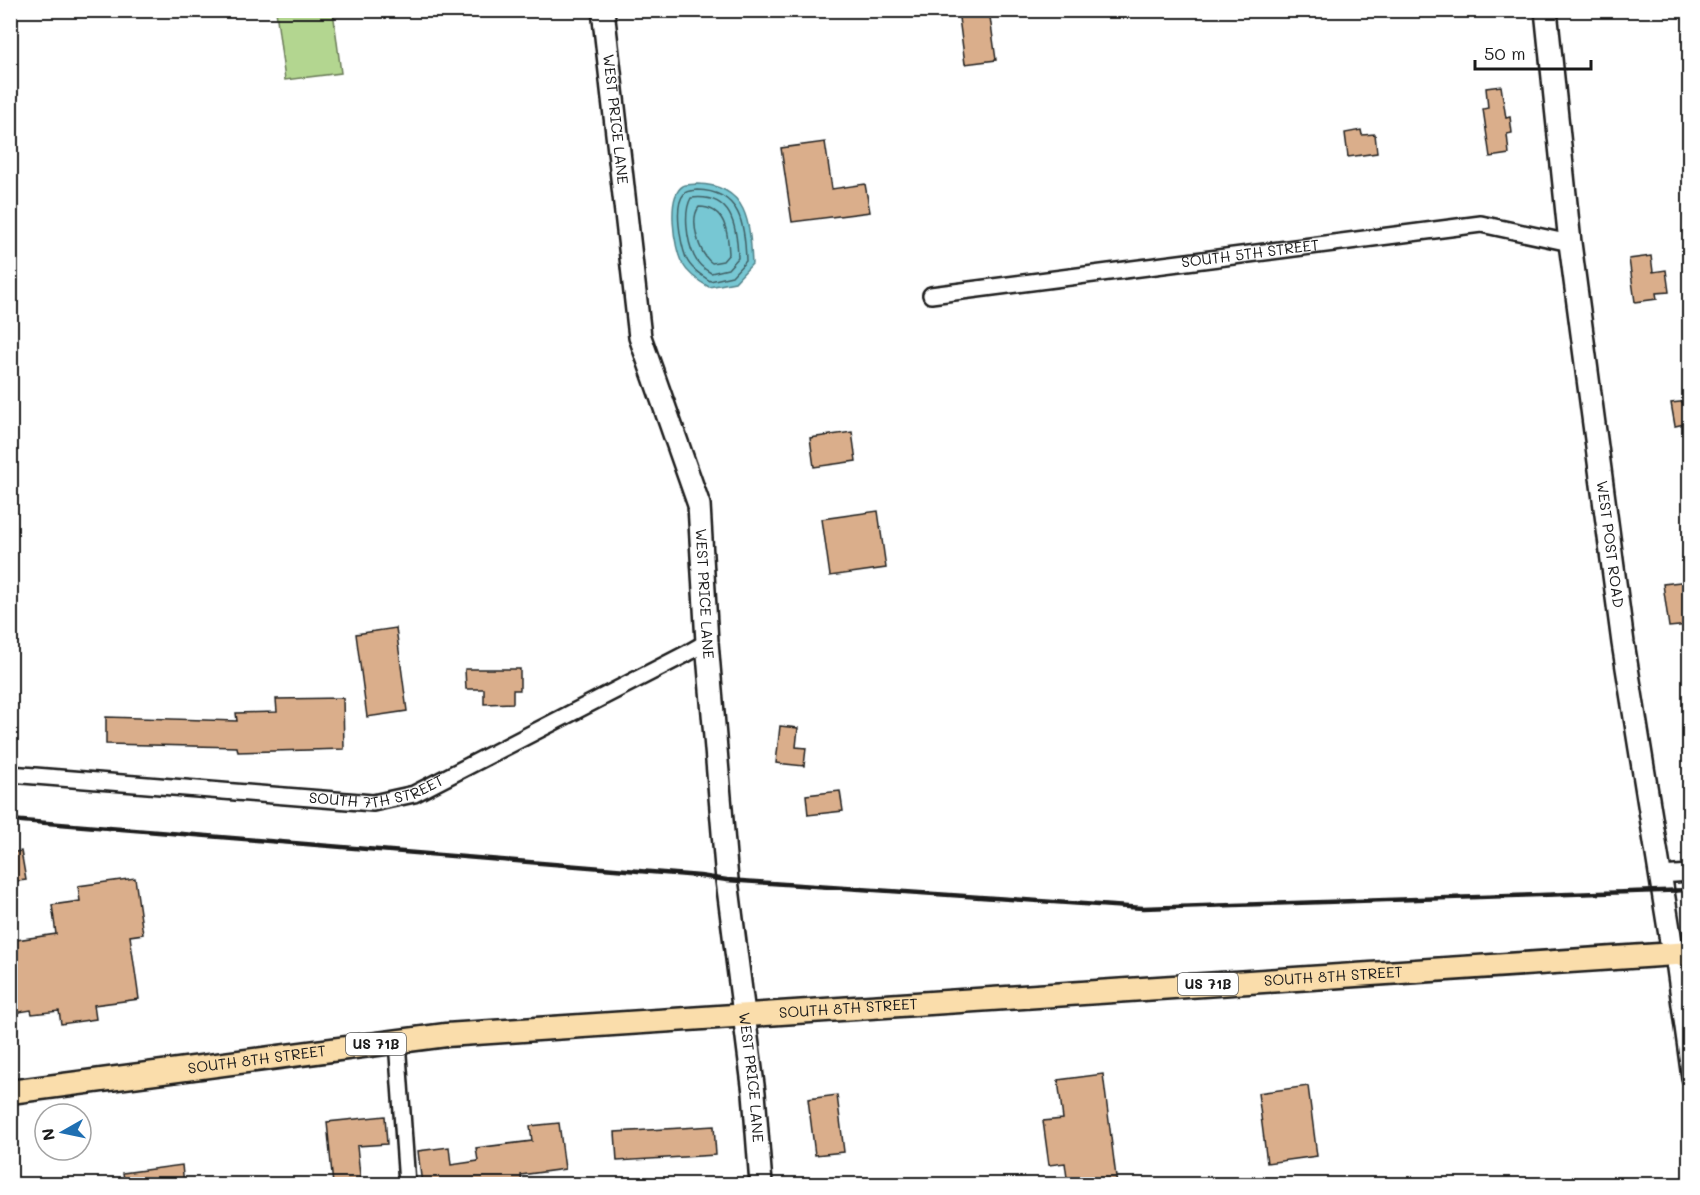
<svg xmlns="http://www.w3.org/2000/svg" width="1700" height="1195" viewBox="0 0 1700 1195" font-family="Mali,sans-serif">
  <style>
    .green { fill: #b3d690; stroke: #687956; stroke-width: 1.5 }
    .water { fill: #77c7d3; stroke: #53838a; stroke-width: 1.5 }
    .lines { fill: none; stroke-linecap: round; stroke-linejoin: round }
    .shore { stroke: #406065; stroke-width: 1.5 }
    .building { fill: #daae8b; stroke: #1c1c1c; stroke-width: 1.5 }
    .street-casing { stroke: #1c1c1c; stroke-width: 20 }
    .secondary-casing { stroke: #1c1c1c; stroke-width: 26 }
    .primary-casing { stroke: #1c1c1c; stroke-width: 27 }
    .street { stroke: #fff; stroke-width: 15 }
    .secondary { stroke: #fff; stroke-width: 21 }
    .primary { stroke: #faddab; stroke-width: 22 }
    .rail { stroke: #1c1c1c; stroke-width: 4.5 }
    .labels { text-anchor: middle; stroke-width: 4.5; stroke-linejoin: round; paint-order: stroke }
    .shield { fill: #fff; stroke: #606060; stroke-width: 1.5 }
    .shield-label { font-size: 14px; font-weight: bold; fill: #1c1c1c }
    .street-label { font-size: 15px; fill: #1c1c1c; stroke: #fff }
  </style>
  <rect width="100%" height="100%" fill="#fff"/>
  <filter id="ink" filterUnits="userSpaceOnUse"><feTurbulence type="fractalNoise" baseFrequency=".0167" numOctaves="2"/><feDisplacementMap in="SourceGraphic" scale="12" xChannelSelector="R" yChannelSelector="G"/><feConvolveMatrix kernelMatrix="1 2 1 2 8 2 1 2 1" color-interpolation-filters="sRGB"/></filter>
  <g filter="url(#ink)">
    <!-- green -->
    <path class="green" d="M 283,10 L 333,11 L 341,73 L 285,80 L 276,11 Z"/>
    <!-- water -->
    <path class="water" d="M 697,184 C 748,185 750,223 752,264 L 735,282 L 709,287 C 698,281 688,274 682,263 C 674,248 666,196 683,186 C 686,184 692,185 697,184 Z"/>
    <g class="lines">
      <!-- shore -->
      <g class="shore">
        <path d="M 697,190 C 741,191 745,225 746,261 L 732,276 L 710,281 C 701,275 691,269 686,258 C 681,244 673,206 684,194 C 687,190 693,191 697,190 Z"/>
        <path d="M 691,198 C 732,193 737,226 738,258 L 728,269 L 711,273 C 704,269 697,263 694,256 C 687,241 683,212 691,198 Z"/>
        <path d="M 699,207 C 726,207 728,233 729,254 L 723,261 L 712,263 C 699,254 689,220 699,207 Z"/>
      </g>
    </g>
    <!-- building -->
    <g class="building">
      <path d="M 958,10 L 989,10 L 996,60 L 965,64 Z"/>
      <path d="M 1501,86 L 1506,118 L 1510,117 L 1512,133 L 1507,134 L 1509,154 L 1490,157 L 1483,109 L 1488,108 L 1486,88 Z"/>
      <path d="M 1361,130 L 1362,135 L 1375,134 L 1377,153 L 1348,157 L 1345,133 Z"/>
      <path d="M 825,142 L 832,189 L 865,184 L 870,212 L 792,222 L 781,148 Z"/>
      <path d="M 1651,256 L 1653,272 L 1666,270 L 1669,292 L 1656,293 L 1657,299 L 1635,302 L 1629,259 Z"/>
      <path d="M 1689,401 L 1689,423 L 1675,426 L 1671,403 Z"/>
      <path d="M 852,432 L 856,461 L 814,467 L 810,438 Z"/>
      <path d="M 878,511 L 886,568 L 830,576 L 822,519 Z"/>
      <path d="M 1689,581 L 1689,625 L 1669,627 L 1663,584 Z"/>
      <path d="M 396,628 L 407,711 L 367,717 L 356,634 Z"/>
      <path d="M 465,669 L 520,669 L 520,690 L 513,690 L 513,703 L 484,704 L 484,689 L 466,689 Z"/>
      <path d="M 343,698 L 344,749 L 238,752 L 237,747 L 106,744 L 106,717 L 237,721 L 236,713 L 277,712 L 276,699 Z"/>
      <path d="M 780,726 L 798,728 L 796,747 L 806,748 L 804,766 L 776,763 Z"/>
      <path d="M 840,791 L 843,811 L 808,815 L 806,795 Z"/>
      <path d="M 21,851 L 26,880 L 10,882 L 10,853 Z"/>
      <path d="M 135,878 L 143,934 L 130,936 L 139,999 L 94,1005 L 96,1019 L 61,1024 L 59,1011 L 32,1014 L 31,1010 L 14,1013 L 10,991 L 10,941 L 56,934 L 52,905 L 80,901 L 78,886 Z"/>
      <path d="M 1103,1074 L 1117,1185 L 1068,1185 L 1065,1163 L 1049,1165 L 1043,1121 L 1063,1119 L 1058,1080 Z"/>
      <path d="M 1308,1086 L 1317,1156 L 1267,1163 L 1258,1093 Z"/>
      <path d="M 837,1095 L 844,1152 L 815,1155 L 808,1099 Z"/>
      <path d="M 385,1116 L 387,1144 L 357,1146 L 361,1185 L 333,1185 L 327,1122 Z"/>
      <path d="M 559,1123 L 565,1169 L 521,1175 L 522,1185 L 422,1185 L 418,1151 L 449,1147 L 451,1165 L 478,1161 L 476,1148 L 532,1141 L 530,1126 Z"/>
      <path d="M 714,1126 L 716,1155 L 617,1161 L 615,1132 Z"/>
      <path d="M 182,1165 L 184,1185 L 125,1185 L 123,1173 Z"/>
    </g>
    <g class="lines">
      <!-- street casing -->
      <g class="street-casing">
        <g id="street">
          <path id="s1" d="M 931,295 L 1481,224 L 1570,243"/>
          <path id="s2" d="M 10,774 L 373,803 L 414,794 L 686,654 L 707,642"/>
          <path d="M 1660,875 L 1690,873"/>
          <path d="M 1673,954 L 1690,1078"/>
          <path d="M 397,1041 L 407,1184"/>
        </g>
      </g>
      <!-- secondary casing -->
      <g class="secondary-casing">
        <g id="secondary">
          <path id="s3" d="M 603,10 L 640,337 L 699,505 L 707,642 L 727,880 L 754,1093 L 761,1184"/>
          <path id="s4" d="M 1546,10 L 1570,243 L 1623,643 L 1673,954"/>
        </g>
      </g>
      <!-- primary casing -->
      <g class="primary-casing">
        <g id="primary">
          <path id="s5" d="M 10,1092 L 446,1035 L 1690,953"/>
        </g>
      </g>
      <!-- street -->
      <use href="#street" class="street"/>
      <!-- secondary -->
      <use href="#secondary" class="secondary"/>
      <!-- primary -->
      <use href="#primary" class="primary"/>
      <!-- rail -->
      <path class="rail" d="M 10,820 L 700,876 L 727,880 L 1143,908 L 1690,890"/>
    </g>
  </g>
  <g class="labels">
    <!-- shield labels -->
    <g class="shield">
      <rect x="1178" y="973" width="60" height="22" rx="4.5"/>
      <rect x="346" y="1033" width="60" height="22" rx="4.5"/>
    </g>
    <g class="shield-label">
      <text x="1208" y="989">US 71B</text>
      <text x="376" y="1049">US 71B</text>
    </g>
    <!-- street labels -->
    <g class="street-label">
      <text dy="5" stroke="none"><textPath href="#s3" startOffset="110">WEST PRICE LANE</textPath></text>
      <text dy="5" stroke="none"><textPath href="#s1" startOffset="322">SOUTH 5TH STREET</textPath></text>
      <text dy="5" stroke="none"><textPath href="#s4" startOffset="538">WEST POST ROAD</textPath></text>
      <text dy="5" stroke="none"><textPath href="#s3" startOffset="596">WEST PRICE LANE</textPath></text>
      <text dy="5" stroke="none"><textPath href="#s2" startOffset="369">SOUTH 7TH STREET</textPath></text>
      <text dy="5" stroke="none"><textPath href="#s5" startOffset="1329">SOUTH 8TH STREET</textPath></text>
      <text dy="5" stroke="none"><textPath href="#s5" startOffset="843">SOUTH 8TH STREET</textPath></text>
      <text dy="5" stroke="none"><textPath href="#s5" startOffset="249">SOUTH 8TH STREET</textPath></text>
      <text dy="5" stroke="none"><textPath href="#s3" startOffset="1082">WEST PRICE LANE</textPath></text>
    </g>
  </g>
  <!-- margin -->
  <rect width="1700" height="1195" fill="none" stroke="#fff" stroke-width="36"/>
  <rect x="18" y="18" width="1664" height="1159" fill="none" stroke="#1c1c1c" stroke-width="2" filter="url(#ink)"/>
  <!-- north arrow -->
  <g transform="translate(63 1132) rotate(261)"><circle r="28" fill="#ffffff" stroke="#a4a4a4" stroke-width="1.5"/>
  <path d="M0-4.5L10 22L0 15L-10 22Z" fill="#1f6fb2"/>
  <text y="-9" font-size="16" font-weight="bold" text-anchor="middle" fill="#1c1c1c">N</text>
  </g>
  <!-- scale -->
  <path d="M1475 60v9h116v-9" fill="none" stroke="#1c1c1c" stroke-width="3"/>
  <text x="1484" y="60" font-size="18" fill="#1c1c1c" stroke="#ffffff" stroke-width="4.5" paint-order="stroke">50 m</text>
</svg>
